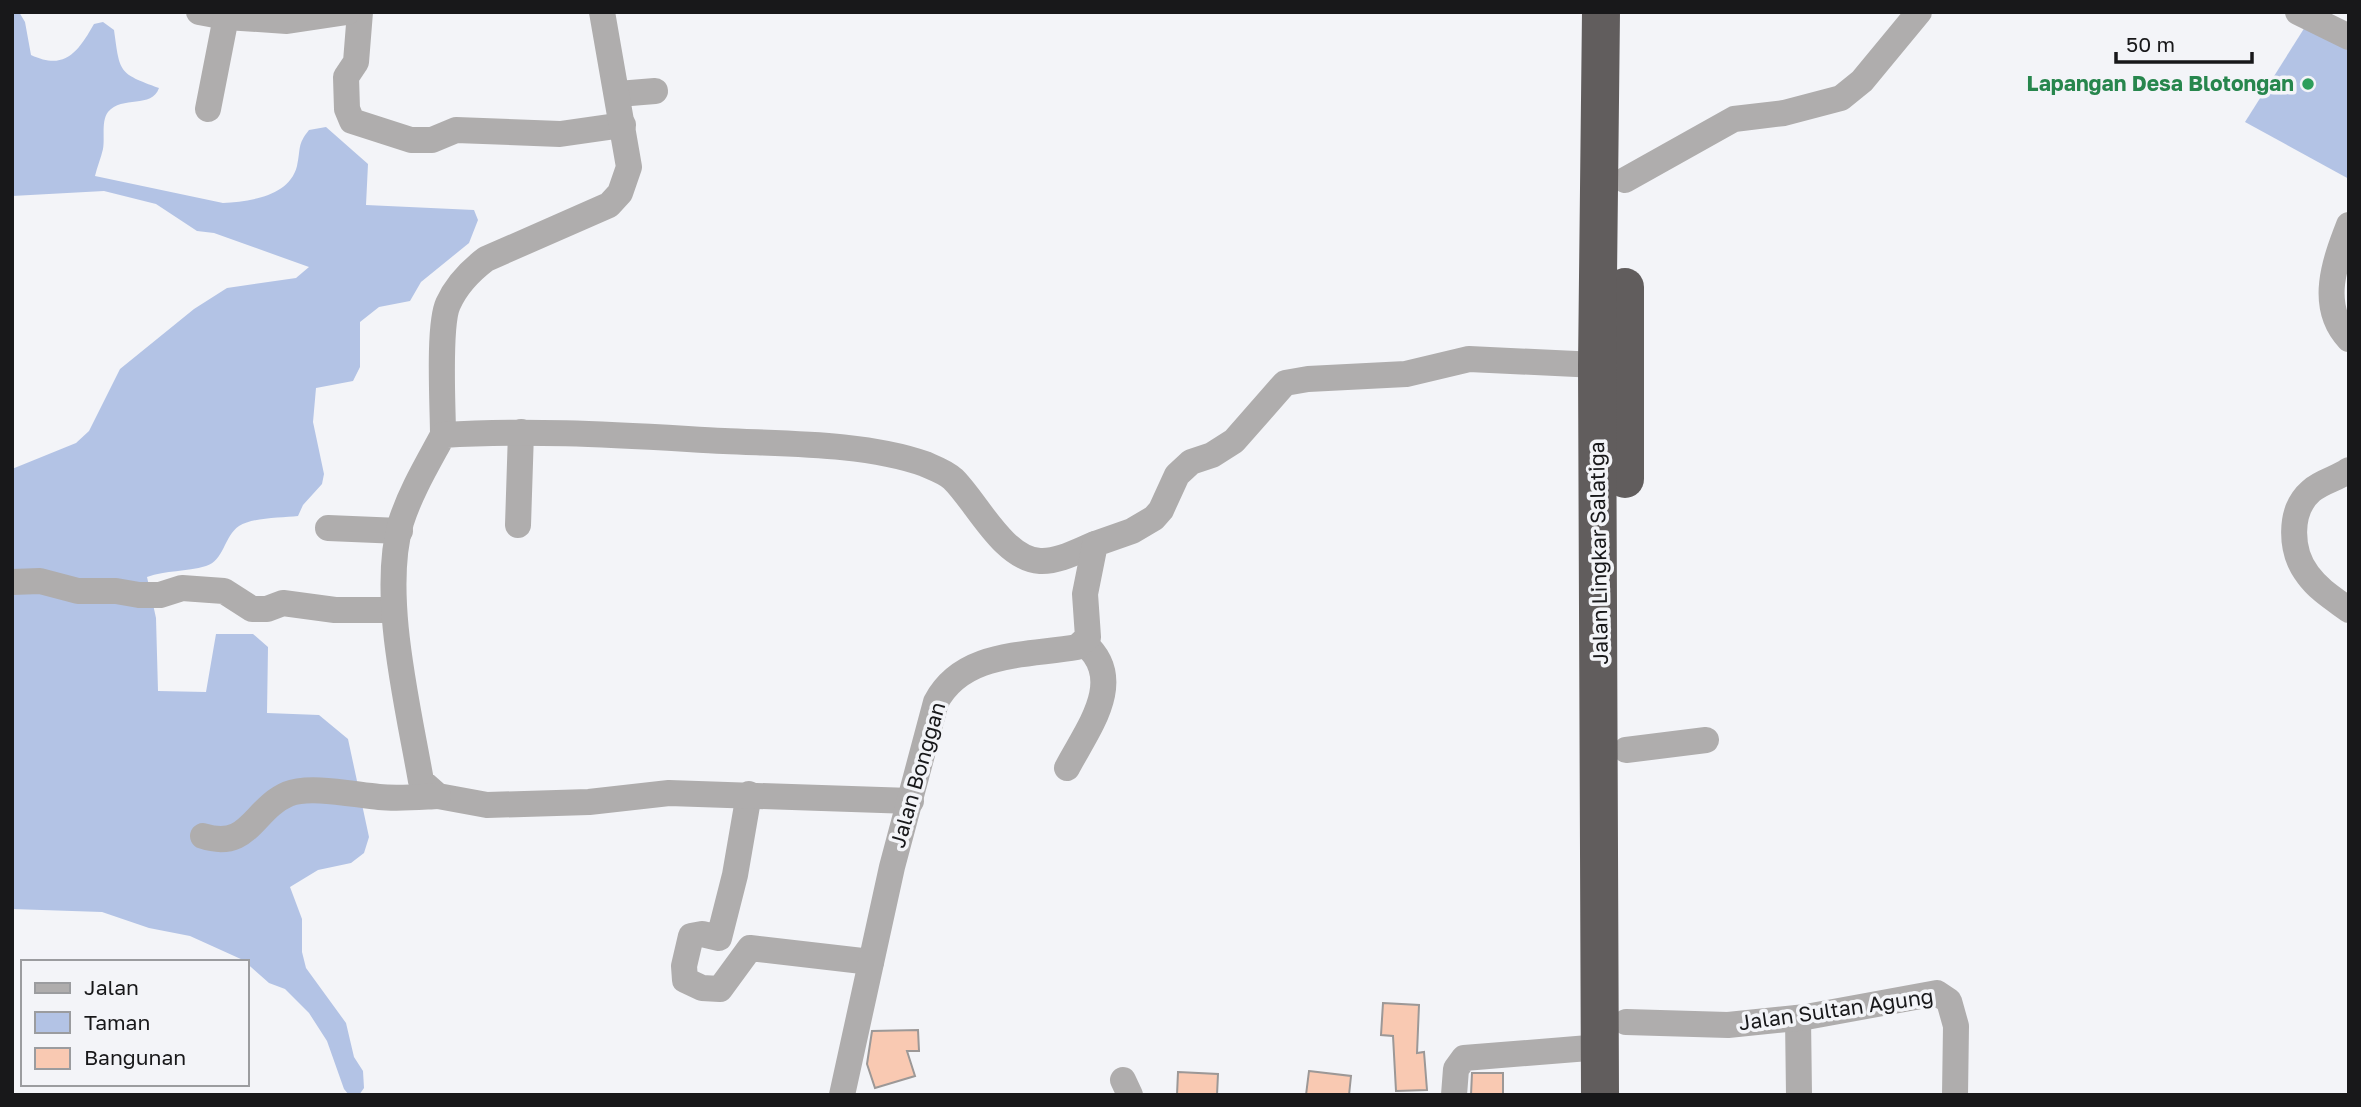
<svg xmlns="http://www.w3.org/2000/svg" width="2361" height="1107" viewBox="0 0 2361 1107" font-family="'Golos Text',sans-serif">
  <style>
    .green { fill: #b3c3e5 }
    .building { fill: #f9c9b2; stroke: #9c9897; stroke-width: 2 }
    .lines { fill: none; stroke-linecap: round; stroke-linejoin: round }
    .minor { stroke: #afadad; stroke-width: 26 }
    .highway { stroke: #615d5d; stroke-width: 38 }
    .leisure-dot { fill: #2e9e5b; stroke: #f3f4f8; stroke-width: 2.5 }
    .labels { text-anchor: middle; stroke-width: 7; stroke-linejoin: round; paint-order: stroke }
    .leisure-label { font-size: 21px; font-weight: bold; fill: #27864d; stroke: #f3f4f8; text-anchor: end }
    .street-label { font-size: 21px; fill: #18181a; stroke: #f3f4f8 }
  </style>
  <rect width="100%" height="100%" fill="#f3f4f8"/>
  <!-- green -->
  <g class="green">
    <path d="M 12,12 L 19,12 L 25,22 L 31,55 C 65,71 78,52 94,24 L 103,22 L 114,30 C 120,73 118,73 159,88 C 152,109 122,95 108,112 C 101,121 105,138 103,149 C 101,158 97,167 95,176 L 223,203 C 250,201 289,197 297,166 C 301,148 297,145 309,130 L 326,127 L 368,164 L 366,205 L 474,210 L 478,220 L 469,243 L 421,282 L 410,301 L 379,307 L 360,322 L 360,367 L 353,381 L 316,388 L 313,422 L 324,474 L 322,484 L 303,505 L 298,516 C 282,518 253,517 239,526 C 224,536 224,561 206,566 C 186,572 166,570 147,577 L 156,618 L 158,691 L 206,692 L 216,634 L 253,634 L 268,647 L 267,713 L 319,715 L 348,739 L 369,837 L 364,853 L 351,863 L 318,870 L 290,887 L 302,919 L 302,952 L 306,968 L 346,1023 L 354,1057 L 363,1071 L 364,1088 L 359,1095 L 349,1095 L 344,1089 L 327,1041 L 309,1013 L 285,989 L 269,983 L 243,960 L 190,936 L 149,928 L 102,912 L 12,909 L 12,469 L 76,443 L 89,431 L 120,369 L 194,309 L 227,288 L 296,278 L 309,267 L 214,233 L 197,231 L 156,204 L 104,191 L 12,196 Z"/>
    <path d="M 2305,27 L 2349,47 L 2349,179 L 2245,122 Z"/>
  </g>
  <!-- building -->
  <g class="building">
    <path d="M 1383,1003 L 1419,1005 L 1417,1053 L 1424,1052 L 1427,1090 L 1396,1091 L 1393,1036 L 1381,1035 Z"/>
    <path d="M 918,1030 L 919,1051 L 907,1051 L 915,1076 L 875,1088 L 867,1064 L 872,1031 Z"/>
    <path d="M 1309,1071 L 1351,1076 L 1349,1095 L 1306,1095 Z"/>
    <path d="M 1178,1072 L 1218,1074 L 1217,1095 L 1177,1095 Z"/>
    <path d="M 1472,1073 L 1503,1073 L 1503,1095 L 1471,1095 Z"/>
  </g>
  <g class="lines">
    <!-- minor -->
    <g class="minor">
      <path d="M 199,12 L 226,17"/>
      <path d="M 360,12 L 356,62 L 346,77 L 347,109 L 352,121 L 411,140 L 432,140 L 456,130 L 560,134 L 623,125"/>
      <path d="M 2298,12 L 2349,37"/>
      <path d="M 618,94 L 655,91"/>
      <path d="M 208,109 L 226,17 L 287,21 L 347,12"/>
      <path d="M 1625,180 L 1734,119 L 1784,113 L 1841,98 L 1862,81 L 1919,12"/>
      <path d="M 2349,225 C 2335,261 2318,306 2349,339"/>
      <path d="M 443,435 C 443,408 438,326 448,304 C 456,286 470,271 486,259 L 609,205 L 620,193 L 629,167 L 602,12"/>
      <path d="M 2349,470 C 2337,479 2322,481 2311,491 C 2288,511 2290,552 2308,575 C 2319,590 2334,599 2349,610"/>
      <path d="M 518,525 L 521,432"/>
      <path d="M 328,528 L 400,531"/>
      <path d="M 12,582 L 40,581 L 78,591 L 116,591 L 139,595 L 160,595 L 182,588 L 224,591 L 252,609 L 267,609 L 283,603 L 335,610 L 394,610"/>
      <path d="M 1626,750 L 1706,740"/>
      <path d="M 1067,768 C 1088,728 1127,680 1084,643"/>
      <path d="M 749,794 L 735,875 L 719,938 L 702,934 L 691,936 L 684,966 L 685,980 L 702,988 L 720,989 L 750,948 L 871,962"/>
      <path d="M 911,801 L 669,793 L 589,802 L 487,805 L 438,796 L 421,781 C 408,706 380,594 401,522 C 411,491 428,463 443,435 C 537,429 631,436 724,441 C 787,444 866,443 925,464 C 934,468 946,472 953,479 C 976,501 1003,559 1040,561 C 1058,562 1078,551 1095,544"/>
      <path d="M 203,836 C 249,851 253,809 288,794 C 310,785 355,795 379,797 C 398,799 419,797 438,796"/>
      <path d="M 1798,1018 L 1799,1095"/>
      <path d="M 1626,1022 L 1728,1025 L 1806,1017 L 1937,993 L 1949,1001 L 1956,1026 L 1955,1095"/>
      <path d="M 1123,1080 L 1130,1095"/>
      <path d="M 842,1095 L 892,867 L 936,702 C 963,651 1026,656 1077,647 L 1088,637 L 1085,594 L 1095,544 L 1132,531 L 1154,518 L 1161,510 L 1177,475 L 1191,462 L 1212,455 L 1234,441 L 1285,383 L 1308,379 L 1406,374 L 1469,359 L 1597,365"/>
      <path d="M 1454,1095 L 1456,1069 L 1464,1058 L 1601,1047"/>
    </g>
    <!-- highway -->
    <g class="highway">
      <path d="M 1625,287 L 1625,479"/>
      <path d="M 1600,1095 L 1597,365 L 1601,12"/>
    </g>
  </g>
  <!-- markers -->
  <circle class="leisure-dot" cx="2308" cy="84" r="7"/>
  <g class="labels">
    <!-- leisure labels -->
    <g class="leisure-label">
      <text x="2294" y="91">Lapangan Desa Blotongan</text>
    </g>
    <!-- street labels -->
    <g class="street-label">
      <text transform="translate(1599 553) rotate(-91)" y="7">Jalan Lingkar Salatiga</text>
      <text transform="translate(918 775) rotate(-74)" y="7">Jalan Bonggan</text>
      <text transform="translate(1836 1010) rotate(-8)" y="7">Jalan Sultan Agung</text>
    </g>
  </g>
  <!-- border -->
  <rect width="2361" height="1107" fill="none" stroke="#18181a" stroke-width="28"/>
  <!-- legend -->
  <rect x="21" y="960" width="228" height="126" fill="#f3f4f8" stroke="#9b9c9f" stroke-width="2"/>
  <rect x="35" y="983" width="35" height="10" fill="#afadad" stroke="#9b9c9f" stroke-width="2"/>
  <text x="84" y="995" font-size="21" fill="#18181a">Jalan</text>
  <rect x="35" y="1012" width="35" height="21" fill="#b3c3e5" stroke="#9b9c9f" stroke-width="2"/>
  <text x="84" y="1030" font-size="21" fill="#18181a">Taman</text>
  <rect x="35" y="1048" width="35" height="21" fill="#f9c9b2" stroke="#9b9c9f" stroke-width="2"/>
  <text x="84" y="1065" font-size="21" fill="#18181a">Bangunan</text>
  <!-- scale -->
  <path d="M2116 52v10h136v-10" fill="none" stroke="#18181a" stroke-width="3.5"/>
  <text x="2126" y="52" font-size="21" fill="#18181a" stroke="#f3f4f8" stroke-width="5" paint-order="stroke">50 m</text>
</svg>
